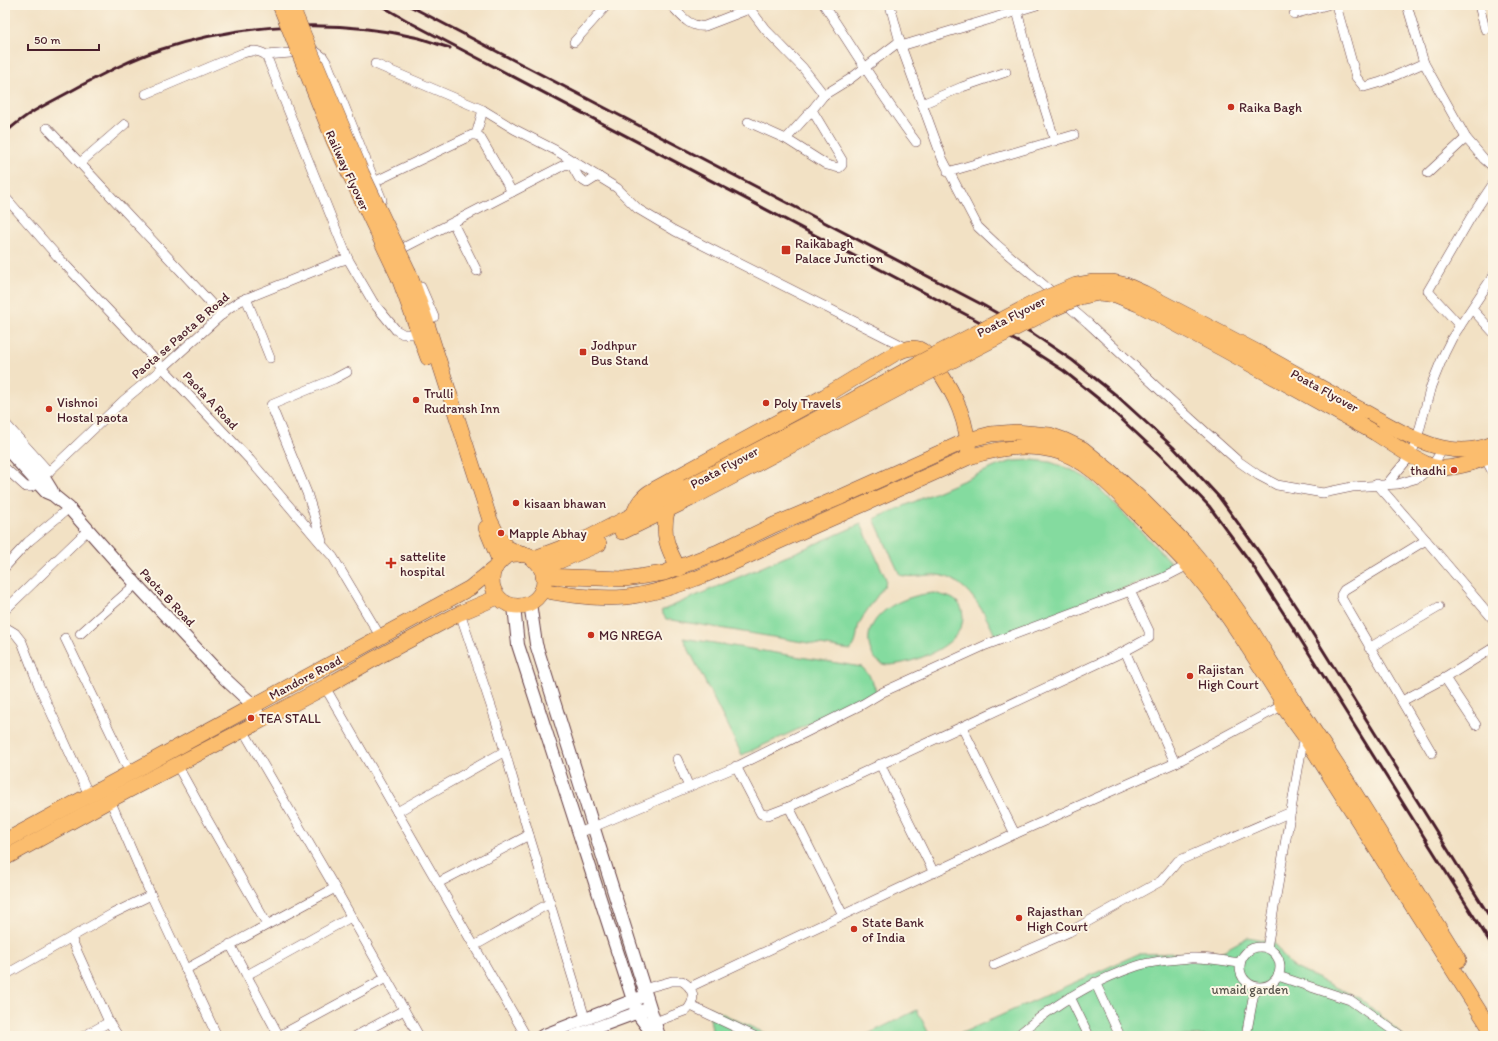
<svg xmlns="http://www.w3.org/2000/svg" width="1498" height="1041" viewBox="0 0 1498 1041" font-family="Itim,sans-serif">
  <style>
    .green { fill: #84db9f; stroke: #677d65 }
    .lines { fill: none; stroke-linecap: round; stroke-linejoin: round }
    .minor-casing { stroke: #633c42; stroke-width: 10 }
    .tertiary-casing { stroke: #633c42; stroke-width: 14 }
    .primary-casing { stroke: #633c42; stroke-width: 16 }
    .trunk-casing { stroke: #633c42; stroke-width: 16 }
    .minor { stroke: #fff; stroke-width: 9 }
    .tertiary { stroke: #fff; stroke-width: 12 }
    .primary { stroke: #fbbd6e; stroke-width: 15 }
    .trunk { stroke: #fbbd6e; stroke-width: 15 }
    .rail { stroke: #4a1f2b; stroke-width: 3 }
    .primary-bridge-casing { stroke: #633c42; stroke-width: 16; stroke-linecap: butt }
    .trunk-bridge-casing { stroke: #633c42; stroke-width: 16; stroke-linecap: butt }
    .primary-bridge { stroke: #fbbd6e; stroke-width: 15 }
    .trunk-bridge { stroke: #fbbd6e; stroke-width: 15 }
    .poi-dot { fill: #c8321e; stroke: #fcf5e5; stroke-width: 1.5 }
    .labels { text-anchor: middle; stroke-width: 4; stroke-linejoin: round; paint-order: stroke }
    .poi-label { font-size: 13px; fill: #4a1f2b; stroke: #fcf5e5; text-anchor: start }
    .street-label { font-size: 13px; fill: #4a1f2b; stroke: #fcf5e5 }
    .park-label { font-size: 13px; fill: #5b574e; stroke: #fcf5e5 }
  </style>
  <rect width="100%" height="100%" fill="#fcf5e5"/>
  <filter id="ink" filterUnits="userSpaceOnUse"><feTurbulence type="fractalNoise" baseFrequency=".025" numOctaves="2"/><feDisplacementMap in="SourceGraphic" scale="8" xChannelSelector="R" yChannelSelector="G"/><feConvolveMatrix kernelMatrix="1 2 1 2 8 2 1 2 1" color-interpolation-filters="sRGB"/></filter>
  <filter id="wash" filterUnits="userSpaceOnUse"><feTurbulence type="fractalNoise" baseFrequency=".012" numOctaves="4" result="noise"/><feDisplacementMap in="SourceGraphic" scale="16" xChannelSelector="R" yChannelSelector="G"/><feGaussianBlur stdDeviation="0.9" result="paint"/><feColorMatrix in="noise" values="0 0 0 0 0 0 0 0 0 0 0 0 0 0 0 0 0 1.4 0 .05"/><feComposite in="paint" operator="in"/></filter>
  <g filter="url(#wash)">
    <rect width="100%" height="100%" fill="#f2e1c4"/>
    <!-- green -->
    <g class="green">
      <path d="M 1032,460 L 1050,462 L 1072,470 L 1090,480 L 1106,495 L 1176,568 L 996,638 C 986,614 966,577 937,575 C 925,574 913,579 900,575 L 874,519 L 997,466 L 1013,461 Z"/>
      <path d="M 861,524 L 886,579 L 885,585 C 876,598 866,610 859,624 C 856,633 858,644 850,650 L 666,619 L 661,611 Z"/>
      <path d="M 935,593 C 942,596 951,596 957,602 C 962,606 963,613 963,619 C 960,647 914,663 890,665 C 871,666 864,640 872,626 C 882,605 913,594 935,593 Z"/>
      <path d="M 683,638 L 862,667 L 870,676 L 877,693 L 742,755 Z"/>
      <path d="M 1248,937 L 1273,942 L 1291,966 L 1361,999 L 1404,1036 L 955,1036 L 1138,954 L 1221,952 Z"/>
      <path d="M 708,1007 L 771,1036 L 713,1036 Z"/>
      <path d="M 917,1010 L 930,1036 L 864,1036 Z"/>
    </g>
  </g>
  <g filter="url(#ink)">
    <g class="lines">
      <!-- minor casing -->
      <g class="minor-casing">
        <g id="minor">
          <path d="M 671,5 C 681,15 689,28 705,26 L 749,9"/>
          <path d="M 747,5 L 765,29 L 803,68 L 824,95"/>
          <path d="M 824,5 C 855,51 883,98 916,142"/>
          <path d="M 890,5 L 901,46 L 942,158 L 978,227 L 996,244 L 1088,323 L 1191,419 L 1238,461 L 1258,475 L 1277,485 L 1323,493 L 1352,487 L 1398,484 L 1411,480 L 1418,478 L 1432,466 L 1443,449"/>
          <path d="M 1336,5 L 1356,77 L 1364,87 L 1381,82 L 1424,63"/>
          <path d="M 1407,5 L 1424,63 L 1466,138 L 1484,159 L 1493,167"/>
          <path d="M 1479,5 L 1485,29"/>
          <path d="M 1017,11 L 1033,71 L 1055,141"/>
          <path d="M 1294,14 L 1327,5"/>
          <path d="M 574,42 L 607,5"/>
          <path d="M 901,46 L 1037,5"/>
          <path d="M 266,55 L 315,51 L 323,57 L 328,65 L 382,200"/>
          <path d="M 375,64 L 483,110 L 514,129 L 555,150 L 617,188 L 638,209 L 675,231 L 907,348"/>
          <path d="M 146,94 L 243,53 C 252,50 258,50 266,55 L 348,259"/>
          <path d="M 922,104 L 962,87 L 1006,72"/>
          <path d="M 748,122 L 786,139 L 827,165 L 839,168 L 842,165 L 842,160 L 812,110 L 824,95 L 850,79 L 900,41"/>
          <path d="M 47,128 L 222,315"/>
          <path d="M 476,135 L 483,110"/>
          <path d="M 786,139 L 812,110"/>
          <path d="M 80,163 L 125,124"/>
          <path d="M 948,172 L 1074,135"/>
          <path d="M 1428,173 L 1466,138"/>
          <path d="M 374,182 L 472,135 L 476,135 L 480,137 L 512,192 L 564,165 L 571,164 L 579,178 L 587,183 L 598,176"/>
          <path d="M 5,197 L 58,257 L 250,460 L 323,546 L 333,557 L 380,636"/>
          <path d="M 453,223 L 477,271"/>
          <path d="M 405,247 L 512,192"/>
          <path d="M 421,287 L 434,317"/>
          <path d="M 246,298 L 270,358"/>
          <path d="M 1472,309 L 1493,332"/>
          <path d="M 1460,326 L 1428,291 L 1471,217 L 1493,184"/>
          <path d="M 5,423 L 49,472"/>
          <path d="M 1483,454 L 1493,473"/>
          <path d="M 5,468 L 26,487 L 31,487 L 37,483 L 124,400 L 163,368 L 229,308 L 240,301 L 339,261 L 348,259 L 373,302 L 396,330 L 403,334 L 419,334 L 422,332"/>
          <path d="M 1377,484 L 1426,540 L 1493,619"/>
          <path d="M 1387,484 L 1411,455 L 1417,439 L 1431,386 L 1444,354 L 1452,338 L 1493,276"/>
          <path d="M 1426,540 L 1344,590 L 1341,595 L 1342,599 L 1432,753"/>
          <path d="M 322,541 L 307,493 L 271,405 L 334,379 L 347,372"/>
          <path d="M 5,567 L 28,542 L 69,508"/>
          <path d="M 5,610 L 88,530"/>
          <path d="M 460,613 L 496,721 L 529,835 L 585,1018"/>
          <path d="M 5,627 L 15,633 L 22,642 L 39,686 L 89,795"/>
          <path d="M 80,634 L 136,584"/>
          <path d="M 65,638 L 130,773"/>
          <path d="M 1369,648 L 1439,607"/>
          <path d="M 1125,651 L 1175,763"/>
          <path d="M 1445,678 L 1476,725"/>
          <path d="M 325,687 L 526,1036"/>
          <path d="M 1402,701 L 1445,678 L 1493,648"/>
          <path d="M 962,727 L 1015,834"/>
          <path d="M 677,759 L 689,787"/>
          <path d="M 880,764 L 934,873"/>
          <path d="M 177,765 L 203,812 L 267,924"/>
          <path d="M 736,766 L 761,814 L 768,815 L 789,807 L 1125,651 L 1149,638 L 1149,631 L 1130,591"/>
          <path d="M 789,807 L 843,915"/>
          <path d="M 397,812 L 505,751"/>
          <path d="M 579,833 L 736,767 L 863,704 L 883,692 L 986,645 L 1130,591 L 1163,578 L 1188,565"/>
          <path d="M 438,883 L 529,835"/>
          <path d="M 335,888 L 419,1036"/>
          <path d="M 151,895 L 217,1036"/>
          <path d="M 71,938 L 109,1022 L 118,1036"/>
          <path d="M 230,944 L 279,1036"/>
          <path d="M 474,946 L 550,903"/>
          <circle cx="1260" cy="967" r="20"/>
          <path d="M 1267,948 L 1304,735"/>
          <path d="M 994,965 L 1069,932 L 1161,881 L 1178,861 L 1291,812"/>
          <path d="M 186,969 L 335,888 L 243,730"/>
          <path d="M 5,975 L 112,914 L 151,895 L 110,800"/>
          <path d="M 247,975 L 351,917"/>
          <path d="M 1278,976 L 1350,1000 L 1401,1036"/>
          <path d="M 1095,982 L 1120,1036"/>
          <path d="M 690,987 L 1015,834 L 1175,763 L 1287,703"/>
          <path d="M 643,989 L 672,981 L 682,981 C 693,988 697,999 687,1010 L 655,1022"/>
          <path d="M 1070,997 L 1089,1036"/>
          <path d="M 691,1006 L 754,1036"/>
          <path d="M 84,1036 L 109,1022"/>
          <path d="M 279,1036 L 386,978"/>
          <path d="M 356,1036 L 404,1010"/>
          <path d="M 1017,1036 C 1053,1005 1092,981 1137,966 C 1150,962 1177,959 1191,958 C 1207,957 1224,961 1240,963"/>
          <path d="M 1246,1036 L 1255,987"/>
        </g>
      </g>
      <!-- tertiary casing -->
      <g class="tertiary-casing">
        <g id="tertiary">
          <path d="M 5,433 L 44,478 L 52,491"/>
          <path d="M 5,447 L 46,492 L 53,495 L 69,508 L 136,584 L 223,677 L 253,705 L 262,720"/>
          <path d="M 530,603 L 536,644 L 659,1036"/>
          <path d="M 514,606 L 518,645 L 633,1000 L 637,1013 L 654,1036"/>
          <path d="M 542,1036 L 639,998"/>
          <path d="M 574,1036 L 644,1010"/>
        </g>
      </g>
      <!-- primary casing -->
      <g class="primary-casing">
        <g id="primary">
          <path d="M 409,273 L 428,327 L 490,520 L 498,536 L 506,547 L 522,555"/>
          <path d="M 399,278 L 428,358"/>
          <path d="M 486,528 L 500,562"/>
          <path d="M 543,576 L 625,579 L 664,573 L 718,552 L 774,525 L 841,497 L 968,440 L 991,434 L 1016,432 L 1050,435 L 1064,440 L 1083,449 L 1110,471 L 1142,500 L 1187,545 L 1217,581 L 1250,628 L 1293,699 L 1347,781 L 1459,960"/>
          <path d="M 542,590 C 570,596 611,601 639,595 C 688,586 734,562 780,541 C 843,513 906,486 969,457 C 995,449 1024,443 1052,450 C 1085,457 1112,487 1134,510 C 1152,528 1170,546 1187,564 C 1222,603 1251,652 1279,696 L 1283,706 L 1304,735 L 1493,1033"/>
        </g>
      </g>
      <!-- trunk casing -->
      <g class="trunk-casing">
        <g id="trunk">
          <path d="M 1363,411 C 1404,433 1446,463 1493,444"/>
          <path d="M 1375,433 C 1393,444 1411,458 1431,466 C 1447,472 1479,462 1493,454"/>
          <path d="M 667,511 C 662,535 667,548 679,569"/>
          <path d="M 633,516 C 637,504 642,496 653,490 L 825,396 L 896,353 C 904,350 911,346 919,349 C 927,352 931,361 936,367 C 956,395 968,422 969,457"/>
          <path d="M 622,532 L 692,498"/>
          <circle cx="518" cy="580" r="26"/>
          <path d="M 532,559 L 588,538 L 687,487"/>
          <path d="M 541,569 L 599,544"/>
          <path d="M 5,841 L 470,588 L 496,567"/>
          <path d="M 5,858 L 110,800 L 325,687 L 376,658 L 460,613 L 498,597"/>
        </g>
      </g>
      <!-- minor -->
      <use href="#minor" class="minor"/>
      <!-- tertiary -->
      <use href="#tertiary" class="tertiary"/>
      <!-- primary -->
      <use href="#primary" class="primary"/>
      <!-- trunk -->
      <use href="#trunk" class="trunk"/>
      <!-- rail -->
      <g class="rail">
        <path d="M 380,5 L 413,24 L 1022,344 L 1064,371 L 1105,404 L 1162,457 L 1209,506 L 1251,563 L 1297,634 L 1493,947"/>
        <path d="M 408,5 L 981,304 L 1032,333 L 1072,360 L 1116,395 L 1173,447 L 1219,497 L 1262,556 L 1296,607 L 1493,922"/>
        <path d="M 5,133 C 14,125 24,117 34,111 C 50,102 66,94 82,85 C 107,72 132,59 159,50 C 240,23 335,18 419,38 C 429,41 440,45 450,48"/>
      </g>
      <!-- primary-bridge casing -->
      <g class="primary-bridge-casing">
        <g id="primary-bridge">
          <path d="M 280,5 L 334,141 L 399,278"/>
          <path d="M 291,5 L 362,174 L 409,273"/>
        </g>
      </g>
      <!-- trunk-bridge casing -->
      <g class="trunk-bridge-casing">
        <g id="trunk-bridge">
          <path d="M 687,487 L 849,402 L 919,363 L 1036,302 L 1076,285 L 1092,282 L 1113,282 L 1126,285 L 1144,293 L 1259,353 L 1363,411"/>
          <path d="M 692,498 L 924,375 L 1051,310 L 1080,297 L 1099,293 L 1116,295 L 1138,304 L 1223,349 L 1375,433"/>
        </g>
      </g>
      <!-- primary-bridge -->
      <use href="#primary-bridge" class="primary-bridge"/>
      <!-- trunk-bridge -->
      <use href="#trunk-bridge" class="trunk-bridge"/>
    </g>
  </g>
  <!-- markers -->
  <g class="poi-dot">
    <circle cx="1231" cy="107" r="4"/>
    <rect x="781" y="245" width="10" height="10" rx="2"/>
    <rect x="579" y="348" width="8" height="8" rx="2"/>
    <circle cx="416" cy="400" r="4"/>
    <circle cx="766" cy="403" r="4"/>
    <circle cx="49" cy="409" r="4"/>
    <circle cx="1454" cy="470" r="4"/>
    <circle cx="516" cy="503" r="4"/>
    <circle cx="501" cy="533" r="4"/>
    <path d="M389 557h4v4h4v4h-4v4h-4v-4h-4v-4h4z"/>
    <circle cx="591" cy="635" r="4"/>
    <circle cx="1190" cy="676" r="4"/>
    <circle cx="251" cy="718" r="4"/>
    <circle cx="1019" cy="918" r="4"/>
    <circle cx="854" cy="929" r="4"/>
  </g>
  <g class="labels">
    <!-- poi labels -->
    <g class="poi-label">
      <text x="1239" y="112">Raika Bagh</text>
      <text x="795" y="248">Raikabagh<tspan x="795" dy="15">Palace Junction</tspan></text>
      <text x="591" y="350">Jodhpur<tspan x="591" dy="15">Bus Stand</tspan></text>
      <text x="424" y="398">Trulli<tspan x="424" dy="15">Rudransh Inn</tspan></text>
      <text x="57" y="407">Vishnoi<tspan x="57" dy="15">Hostal paota</tspan></text>
      <text x="774" y="408">Poly Travels</text>
      <text x="1446" y="475" text-anchor="end">thadhi</text>
      <text x="524" y="508">kisaan bhawan</text>
      <text x="509" y="538">Mapple Abhay</text>
      <text x="400" y="561">sattelite<tspan x="400" dy="15">hospital</tspan></text>
      <text x="599" y="640">MG NREGA</text>
      <text x="1198" y="674">Rajistan<tspan x="1198" dy="15">High Court</tspan></text>
      <text x="259" y="723">TEA STALL</text>
      <text x="1027" y="916">Rajasthan<tspan x="1027" dy="15">High Court</tspan></text>
      <text x="862" y="927">State Bank<tspan x="862" dy="15">of India</tspan></text>
    </g>
    <!-- street labels -->
    <g class="street-label">
      <text transform="translate(348 170) rotate(65)" y="5">Railway Flyover</text>
      <text transform="translate(1011 316) rotate(-27)" y="5">Poata Flyover</text>
      <text transform="translate(180 335) rotate(-41)" y="5">Paota se Paota B Road</text>
      <text transform="translate(1325 390) rotate(29)" y="5">Poata Flyover</text>
      <text transform="translate(211 400) rotate(47)" y="5">Paota A Road</text>
      <text transform="translate(724 467) rotate(-28)" y="5">Poata Flyover</text>
      <text transform="translate(168 597) rotate(47)" y="5">Paota B Road</text>
      <text transform="translate(305 677) rotate(-28)" y="5">Mandore Road</text>
    </g>
    <!-- park labels -->
    <g class="park-label">
      <text x="1250" y="994">umaid garden</text>
    </g>
  </g>
  <!-- margin -->
  <rect width="1498" height="1041" fill="none" stroke="#fcf5e5" stroke-width="20"/>
  <!-- scale -->
  <path d="M28 44v6h71v-6" fill="none" stroke="#4a1f2b" stroke-width="2"/>
  <text x="34" y="44" font-size="12" fill="#4a1f2b" stroke="#fcf5e5" stroke-width="3" paint-order="stroke">50 m</text>
</svg>
